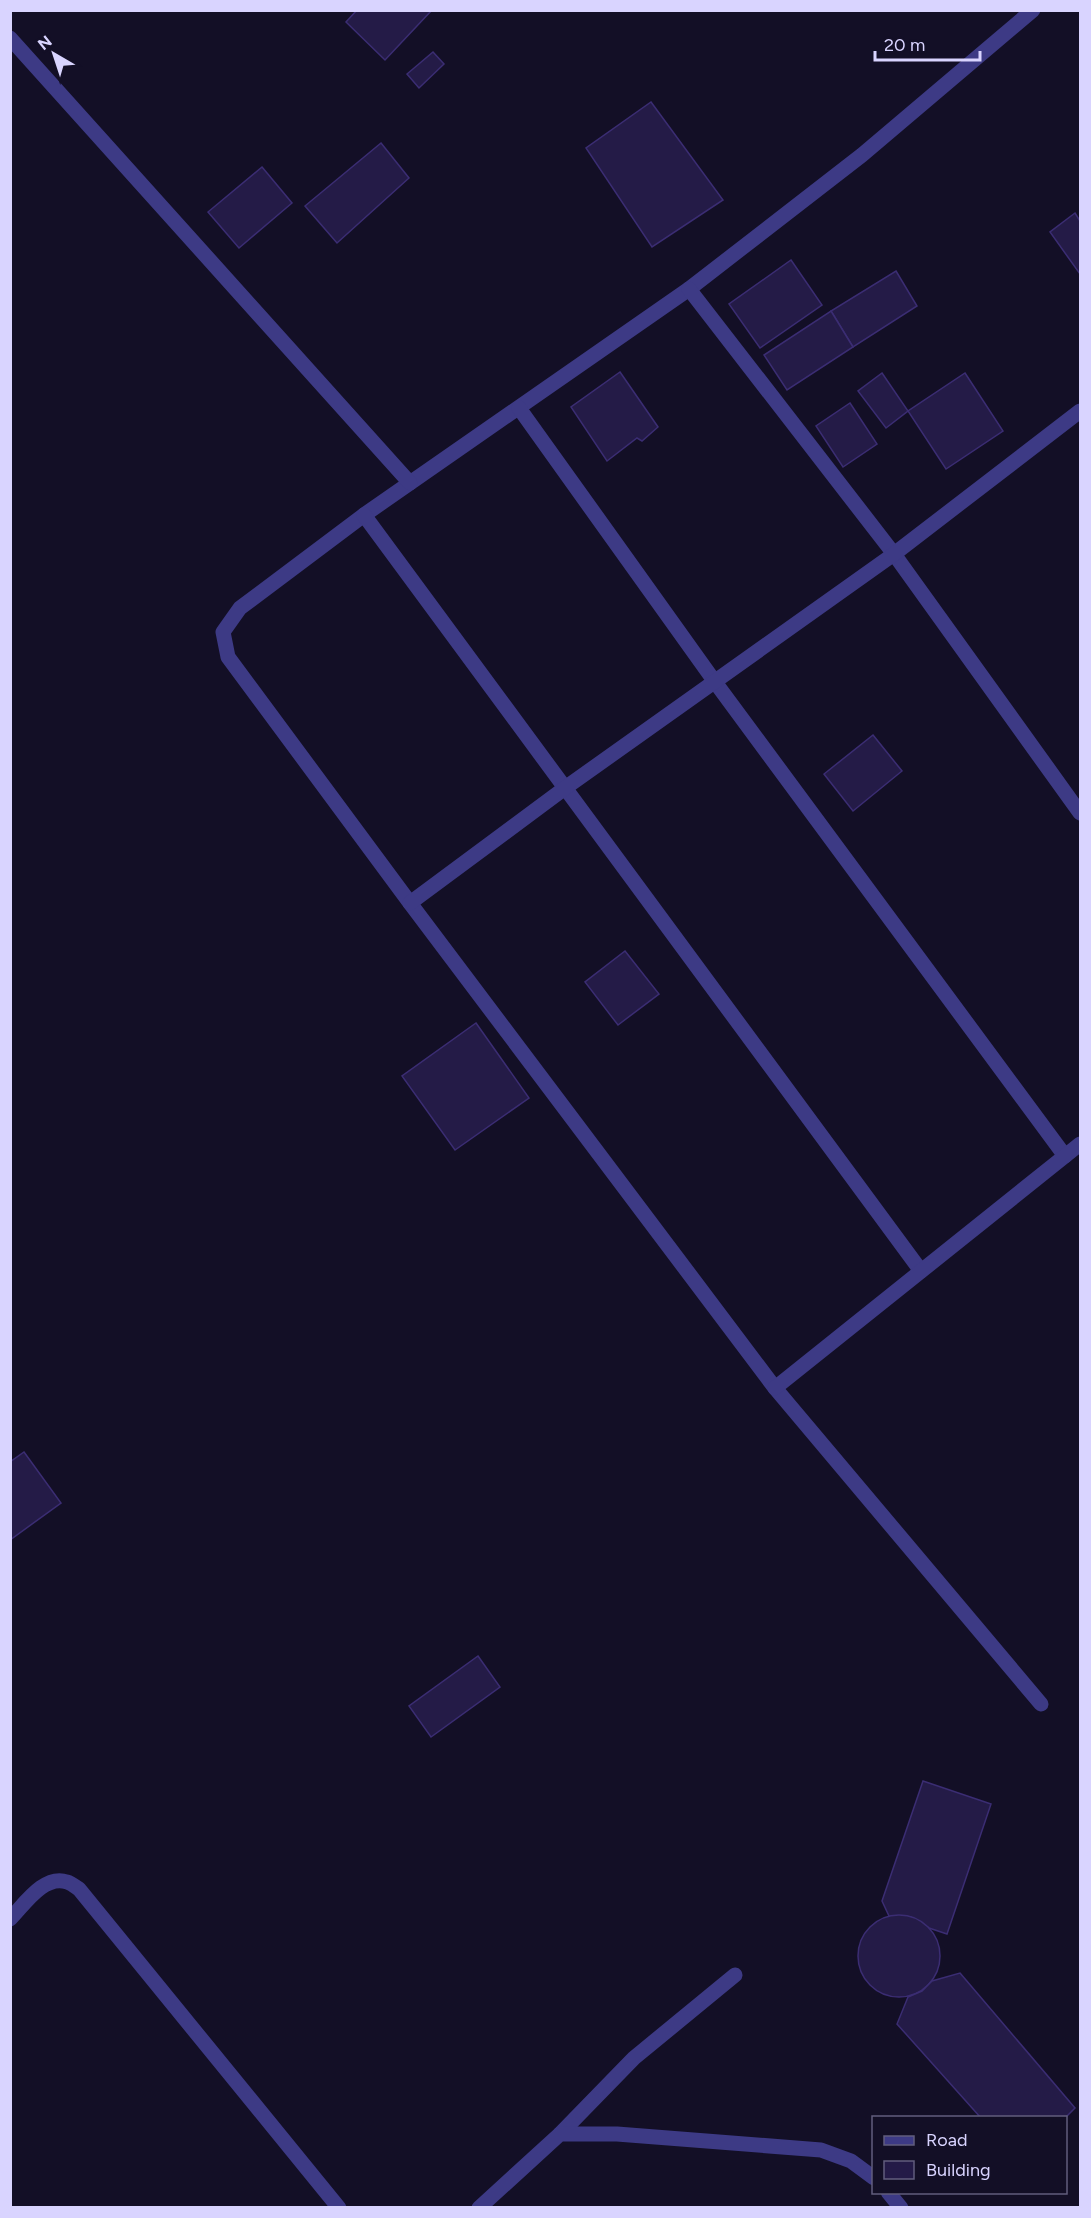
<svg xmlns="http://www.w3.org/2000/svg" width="1091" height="2218" viewBox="0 0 1091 2218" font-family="Figtree,sans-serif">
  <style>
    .building { fill: #241b47; stroke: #3b2d73; stroke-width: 1.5 }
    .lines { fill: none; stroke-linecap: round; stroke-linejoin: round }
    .minor { stroke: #3d3a85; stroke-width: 15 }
  </style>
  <rect width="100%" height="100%" fill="#130f26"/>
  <!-- building -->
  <g class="building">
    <path d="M 357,10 L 432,10 L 385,60 L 346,22 Z"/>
    <path d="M 433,52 L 444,64 L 419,88 L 407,74 Z"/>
    <path d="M 651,102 L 723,200 L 652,247 L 586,148 Z"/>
    <path d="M 381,143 L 409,178 L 337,243 L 305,206 Z"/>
    <path d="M 262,167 L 292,203 L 239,248 L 208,212 Z"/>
    <path d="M 1075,213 L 1080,221 L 1080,274 L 1050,232 Z"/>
    <path d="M 791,260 L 822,305 L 760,348 L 729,304 Z"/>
    <path d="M 896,271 L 917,306 L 853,347 L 831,311 Z"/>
    <path d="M 831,311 L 853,347 L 787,390 L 764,355 Z"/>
    <path d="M 620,372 L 658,427 L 642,441 L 637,438 L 607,461 L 571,407 Z"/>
    <path d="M 882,373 L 908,411 L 886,428 L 858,391 Z"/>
    <path d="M 965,373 L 1003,431 L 946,469 L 908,411 Z"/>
    <path d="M 850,403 L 877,444 L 843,467 L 816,426 Z"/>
    <path d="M 873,735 L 902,771 L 853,811 L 824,774 Z"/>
    <path d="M 625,951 L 659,994 L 618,1025 L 585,982 Z"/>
    <path d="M 476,1023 L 529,1098 L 455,1150 L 402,1076 Z"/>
    <path d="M 24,1452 L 61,1503 L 10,1540 L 10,1462 Z"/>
    <path d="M 478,1656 L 500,1687 L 431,1737 L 409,1706 Z"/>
    <path d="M 923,1781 L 991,1804 L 947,1934 L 929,1928 L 911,1917 L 889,1916 L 882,1901 Z"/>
    <circle cx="899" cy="1956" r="41"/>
    <path d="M 960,1973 L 1075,2108 L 1065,2118 L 981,2118 L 897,2024 L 908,1997 L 922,1991 L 932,1981 Z"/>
  </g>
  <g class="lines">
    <!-- minor -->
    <g class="minor">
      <path d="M 1033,10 L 862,155 L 689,289 L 364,515 L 240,608 L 223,632 L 228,657 L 410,903 L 775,1388 L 1041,1704"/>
      <path d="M 10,38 L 410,483"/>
      <path d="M 689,289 L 894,554 L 1080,813"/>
      <path d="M 519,408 L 715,682 L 1065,1156"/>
      <path d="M 364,515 L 921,1271"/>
      <path d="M 410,903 L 565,788 L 894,554 L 1080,411"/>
      <path d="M 775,1388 L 1080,1144"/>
      <path d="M 10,1919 C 24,1905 44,1874 67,1882 C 71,1883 76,1887 79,1889 L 339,2208"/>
      <path d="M 560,2134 L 634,2058 L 735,1975"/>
      <path d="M 888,2192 L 901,2208"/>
      <path d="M 479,2208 L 560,2134 L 617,2134 L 821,2150 L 851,2161 L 874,2178"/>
    </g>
  </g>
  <!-- border -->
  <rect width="1091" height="2218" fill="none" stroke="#d9d4ff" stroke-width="24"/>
  <!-- legend -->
  <rect x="872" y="2116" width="195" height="78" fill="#130f26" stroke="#625e7d" stroke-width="1.5"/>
  <rect x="884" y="2136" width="30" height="9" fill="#3d3a85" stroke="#625e7d" stroke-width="1.5"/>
  <text x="926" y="2146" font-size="18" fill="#d9d4ff">Road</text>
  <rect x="884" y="2161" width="30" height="18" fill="#241b47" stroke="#625e7d" stroke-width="1.5"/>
  <text x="926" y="2176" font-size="18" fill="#d9d4ff">Building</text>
  <!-- north arrow -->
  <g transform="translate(54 54) rotate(321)" stroke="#130f26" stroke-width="4.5" paint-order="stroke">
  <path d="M0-4.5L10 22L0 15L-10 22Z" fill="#d9d4ff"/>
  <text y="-9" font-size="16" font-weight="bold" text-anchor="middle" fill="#d9d4ff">N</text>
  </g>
  <!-- scale -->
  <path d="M875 51v9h105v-9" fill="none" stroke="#d9d4ff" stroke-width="3"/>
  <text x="884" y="51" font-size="18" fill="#d9d4ff" stroke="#130f26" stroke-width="4.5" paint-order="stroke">20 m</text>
</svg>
